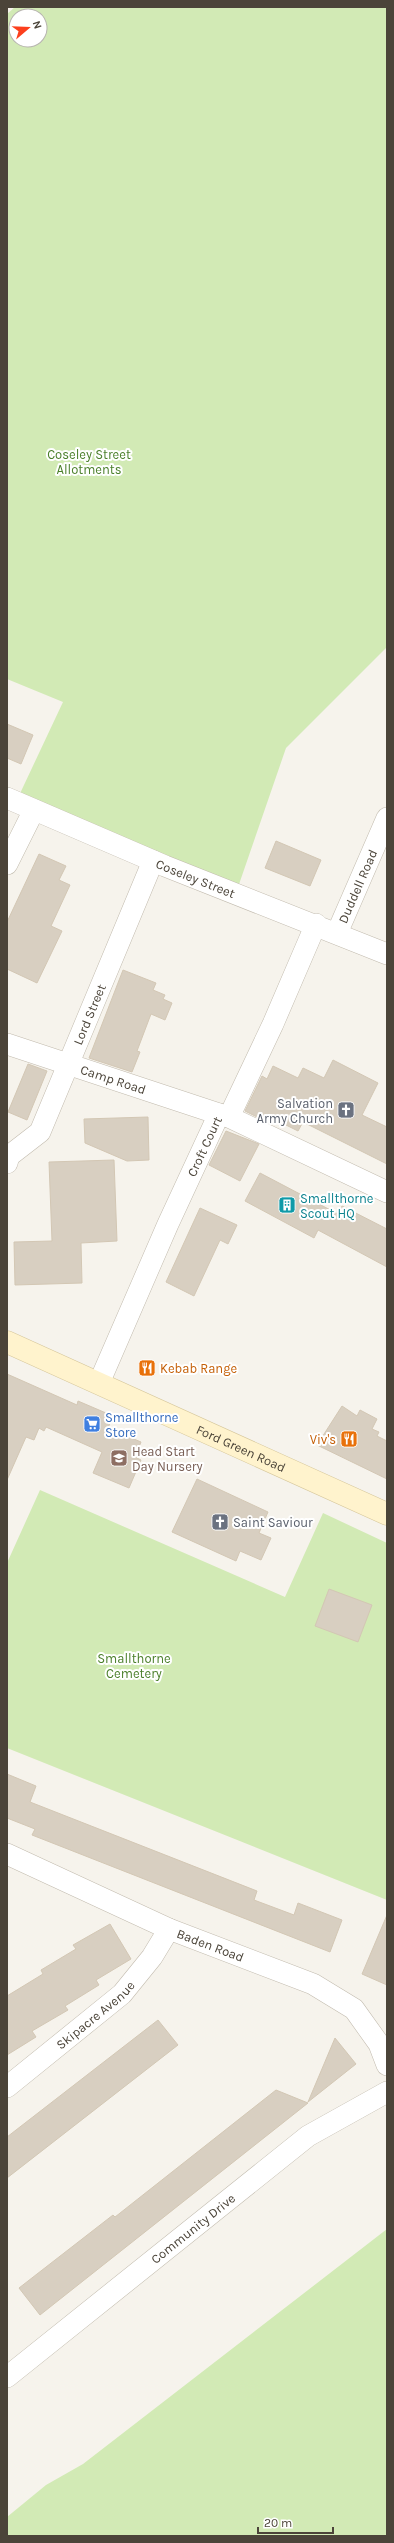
<svg xmlns="http://www.w3.org/2000/svg" width="394" height="2543" viewBox="0 0 394 2543" font-family="Karla,sans-serif">
  <style>
    .green { fill: #d2eab5; fill-rule: evenodd }
    .building { fill: #d8cfc1; stroke: #d3c7b4 }
    .lines { fill: none; stroke-linecap: round; stroke-linejoin: round }
    .street-casing { stroke: #c2bbae; stroke-width: 22 }
    .secondary-casing { stroke: #d6c79b; stroke-width: 23 }
    .street { stroke: #fff; stroke-width: 21 }
    .secondary { stroke: #fff3cd; stroke-width: 22 }
    .labels { text-anchor: middle; stroke-width: 4; stroke-linejoin: round; paint-order: stroke }
    .park-label { font-size: 13px; fill: #4a7f2a; stroke: #fff }
    .street-label { font-size: 13px; fill: #4b4439; stroke: #fff }
    .worship-label { font-size: 13px; fill: #5b616d; stroke: #fff; text-anchor: end }
    .culture-label { font-size: 13px; fill: #0d838f; stroke: #fff; text-anchor: start }
    .food-label { font-size: 13px; fill: #c56008; stroke: #fff; text-anchor: start }
    .shop-label { font-size: 13px; fill: #366cbe; stroke: #fff; text-anchor: start }
    .education-label { font-size: 13px; fill: #785e54; stroke: #fff; text-anchor: start }
  </style>
  <rect width="100%" height="100%" fill="#f6f3ec"/>
  <!-- green -->
  <g class="green">
    <path d="M 15,7 L 387,7 L 387,647 L 286,748 L 236,893 L 16,802 L 63,702 L 7,679 L 7,14 ZM 16,16 L 40,16 L 40,40 L 16,40 Z"/>
    <path d="M 40,1490 L 285,1597 L 323,1513 L 387,1543 L 387,1900 L 7,1748 L 7,1563 Z"/>
    <path d="M 387,2229 L 387,2536 L 7,2536 L 7,2517 L 46,2485 L 83,2464 Z"/>
  </g>
  <!-- building -->
  <g class="building">
    <path d="M 7,724 L 33,735 L 21,764 L 7,758 Z"/>
    <path d="M 276,841 L 321,860 L 310,886 L 265,868 Z"/>
    <path d="M 39,854 L 66,866 L 59,880 L 70,885 L 51,926 L 62,931 L 37,983 L 7,969 L 7,922 Z"/>
    <path d="M 123,970 L 156,983 L 153,990 L 165,995 L 163,999 L 172,1003 L 165,1020 L 151,1014 L 137,1051 L 140,1052 L 132,1072 L 89,1058 Z"/>
    <path d="M 333,1060 L 378,1083 L 362,1115 L 387,1127 L 387,1164 L 303,1122 L 298,1131 L 272,1118 L 269,1123 L 245,1111 L 262,1076 L 267,1079 L 273,1066 L 298,1078 L 303,1068 L 324,1078 Z"/>
    <path d="M 28,1064 L 47,1071 L 27,1120 L 8,1112 Z"/>
    <path d="M 148,1117 L 149,1160 L 127,1161 L 85,1143 L 84,1119 Z"/>
    <path d="M 226,1131 L 259,1144 L 240,1181 L 209,1165 Z"/>
    <path d="M 114,1160 L 117,1241 L 81,1243 L 82,1283 L 15,1285 L 14,1242 L 52,1241 L 49,1162 Z"/>
    <path d="M 260,1173 L 338,1214 L 342,1206 L 387,1229 L 387,1267 L 318,1230 L 314,1238 L 245,1201 Z"/>
    <path d="M 200,1208 L 237,1225 L 228,1244 L 220,1240 L 194,1296 L 166,1282 Z"/>
    <path d="M 7,1374 L 77,1405 L 78,1401 L 113,1416 L 108,1428 L 141,1442 L 135,1457 L 141,1460 L 129,1488 L 93,1473 L 102,1452 L 46,1427 L 44,1431 L 39,1428 L 34,1440 L 26,1437 L 7,1480 Z"/>
    <path d="M 342,1406 L 357,1416 L 360,1410 L 377,1419 L 372,1429 L 379,1432 L 377,1436 L 387,1441 L 387,1479 L 317,1445 Z"/>
    <path d="M 197,1479 L 268,1512 L 259,1533 L 271,1538 L 261,1560 L 240,1551 L 236,1561 L 172,1532 Z"/>
    <path d="M 329,1589 L 372,1605 L 358,1642 L 315,1626 Z"/>
    <path d="M 7,1774 L 36,1786 L 30,1802 L 257,1891 L 254,1900 L 294,1915 L 298,1903 L 342,1920 L 330,1952 L 32,1835 L 35,1829 L 7,1818 Z"/>
    <path d="M 387,1915 L 387,1985 L 362,1974 Z"/>
    <path d="M 110,1924 L 131,1959 L 96,1980 L 99,1985 L 65,2006 L 68,2010 L 32,2031 L 36,2037 L 7,2055 L 7,1996 L 43,1974 L 41,1970 L 76,1949 L 73,1945 Z"/>
    <path d="M 158,2020 L 178,2045 L 7,2178 L 7,2137 Z"/>
    <path d="M 335,2038 L 356,2064 L 308,2102 Z"/>
    <path d="M 276,2090 L 308,2103 L 40,2315 L 19,2288 L 113,2215 L 115,2217 Z"/>
  </g>
  <g class="lines">
    <!-- street casing -->
    <g class="street-casing">
      <g id="street">
        <path id="s1" d="M 7,798 L 165,866 L 387,954"/>
        <path d="M 7,864 L 34,810"/>
        <path id="s2" d="M 337,933 L 387,818"/>
        <path id="s3" d="M 7,1044 L 219,1114"/>
        <path d="M 229,1117 L 387,1192"/>
        <path id="s4" d="M 7,1163 L 9,1156 L 40,1132 L 153,861"/>
        <path id="s5" d="M 99,1383 L 168,1224 L 219,1114 L 229,1117 L 273,1024 L 316,924"/>
        <path id="s6" d="M 7,1854 L 169,1929 L 313,1984 L 354,2009 L 379,2044 L 387,2065"/>
        <path id="s7" d="M 7,2087 L 122,1994 L 152,1957 L 169,1929"/>
        <path id="s8" d="M 7,2377 L 308,2136 L 387,2092"/>
      </g>
    </g>
    <!-- secondary casing -->
    <g class="secondary-casing">
      <g id="secondary">
        <path id="s9" d="M 7,1342 L 387,1514"/>
      </g>
    </g>
    <!-- street -->
    <use href="#street" class="street"/>
    <!-- secondary -->
    <use href="#secondary" class="secondary"/>
  </g>
  <!-- icons -->
  <defs>
    <g id="church-square" transform="scale(0.9)"><rect x="-9" y="-9" width="18" height="18" rx="4" fill="#6b7280" stroke="#fff"/><path d="M-1.2-6h2.4v3.5h3.3v2.4h-3.3V6h-2.4V-.1h-3.3v-2.4h3.3Z" fill="#fff"/></g>
    <g id="building-square" transform="scale(0.9)"><rect x="-9" y="-9" width="18" height="18" rx="4" fill="#0f9aa8" stroke="#fff"/><path d="M-4-6H4V6H1V3H-1V6H-4ZM-2.5-4.3h1.7v1.8h-1.7ZM.8-4.3h1.7v1.8H.8ZM-2.5-1h1.7V.8h-1.7ZM.8-1h1.7V.8H.8Z" fill="#fff"/></g>
    <g id="restaurant-square" transform="scale(0.9)"><rect x="-9" y="-9" width="18" height="18" rx="4" fill="#e8710a" stroke="#fff"/><path d="M-5-6h1v4h1v-4h1v4h1v-4h1v5L-1.5 .5V6h-2V.5L-5-1ZM5-6V6H3V1.5H1.5Q1.5-4 5-6Z" fill="#fff"/></g>
    <g id="supermarket-square" transform="scale(0.9)"><rect x="-9" y="-9" width="18" height="18" rx="4" fill="#3f7fe0" stroke="#fff"/><path d="M-6-5.5h2.5l.6 2H6L4.5 2H-2.5L-4.4-4H-6ZM-1.5 3.2a1.3 1.3 0 1 0 .1 0ZM3 3.2a1.3 1.3 0 1 0 .1 0Z" fill="#fff"/></g>
    <g id="school-square" transform="scale(0.9)"><rect x="-9" y="-9" width="18" height="18" rx="4" fill="#8d6e63" stroke="#fff"/><path d="M0-5L7-2L0 1L-7-2ZM-4 1L0 2.5L4 1V4Q0 6-4 4Z" fill="#fff"/></g>
  </defs>
  <g fill-rule="evenodd">
    <use href="#church-square" x="346" y="1110"/>
    <use href="#building-square" x="287" y="1205"/>
    <use href="#restaurant-square" x="147" y="1368"/>
    <use href="#supermarket-square" x="92" y="1424"/>
    <use href="#restaurant-square" x="349" y="1439"/>
    <use href="#school-square" x="119" y="1458"/>
    <use href="#church-square" x="220" y="1522"/>
  </g>
  <g class="labels">
    <!-- park labels -->
    <g class="park-label">
      <text x="89" y="459">Coseley Street<tspan x="89" dy="15">Allotments</tspan></text>
      <text x="134" y="1663">Smallthorne<tspan x="134" dy="15">Cemetery</tspan></text>
    </g>
    <!-- street labels -->
    <g class="street-label">
      <text dy="5" stroke="none"><textPath href="#s1" startOffset="205">Coseley Street</textPath></text>
      <text dy="5" stroke="none"><textPath href="#s2" startOffset="51">Duddell Road</textPath></text>
      <text dy="5" stroke="none"><textPath href="#s4" startOffset="174">Lord Street</textPath></text>
      <text dy="5" stroke="none"><textPath href="#s3" startOffset="112">Camp Road</textPath></text>
      <text dy="5" stroke="none"><textPath href="#s5" startOffset="259">Croft Court</textPath></text>
      <text dy="5" stroke="none"><textPath href="#s9" startOffset="257">Ford Green Road</textPath></text>
      <text dy="5" stroke="none"><textPath href="#s6" startOffset="223">Baden Road</textPath></text>
      <text dy="5" stroke="none"><textPath href="#s7" startOffset="114">Skipacre Avenue</textPath></text>
      <text dy="5" stroke="none"><textPath href="#s8" startOffset="238">Community Drive</textPath></text>
    </g>
    <!-- worship labels -->
    <g class="worship-label">
      <text x="333" y="1108">Salvation<tspan x="333" dy="15">Army Church</tspan></text>
      <text x="233" y="1527" text-anchor="start">Saint Saviour</text>
    </g>
    <!-- culture labels -->
    <g class="culture-label">
      <text x="300" y="1203">Smallthorne<tspan x="300" dy="15">Scout HQ</tspan></text>
    </g>
    <!-- food labels -->
    <g class="food-label">
      <text x="160" y="1373">Kebab Range</text>
      <text x="336" y="1444" text-anchor="end">Viv's</text>
    </g>
    <!-- shop labels -->
    <g class="shop-label">
      <text x="105" y="1422">Smallthorne<tspan x="105" dy="15">Store</tspan></text>
    </g>
    <!-- education labels -->
    <g class="education-label">
      <text x="132" y="1456">Head Start<tspan x="132" dy="15">Day Nursery</tspan></text>
    </g>
  </g>
  <!-- border -->
  <rect width="394" height="2543" fill="none" stroke="#4b4439" stroke-width="16"/>
  <!-- north arrow -->
  <g transform="translate(28 28) rotate(71)"><circle r="19" fill="#ffffff" stroke="#b7b4b0"/>
  <path d="M0-3L7 15L0 10L-7 15Z" fill="#fc3f1d"/>
  <text y="-6" font-size="11" font-weight="bold" text-anchor="middle" fill="#4b4439">N</text>
  </g>
  <!-- scale -->
  <path d="M258 2527v6h75v-6" fill="none" stroke="#4b4439" stroke-width="2"/>
  <text x="264" y="2527" font-size="12" fill="#4b4439" stroke="#ffffff" stroke-width="3" paint-order="stroke">20 m</text>
</svg>
